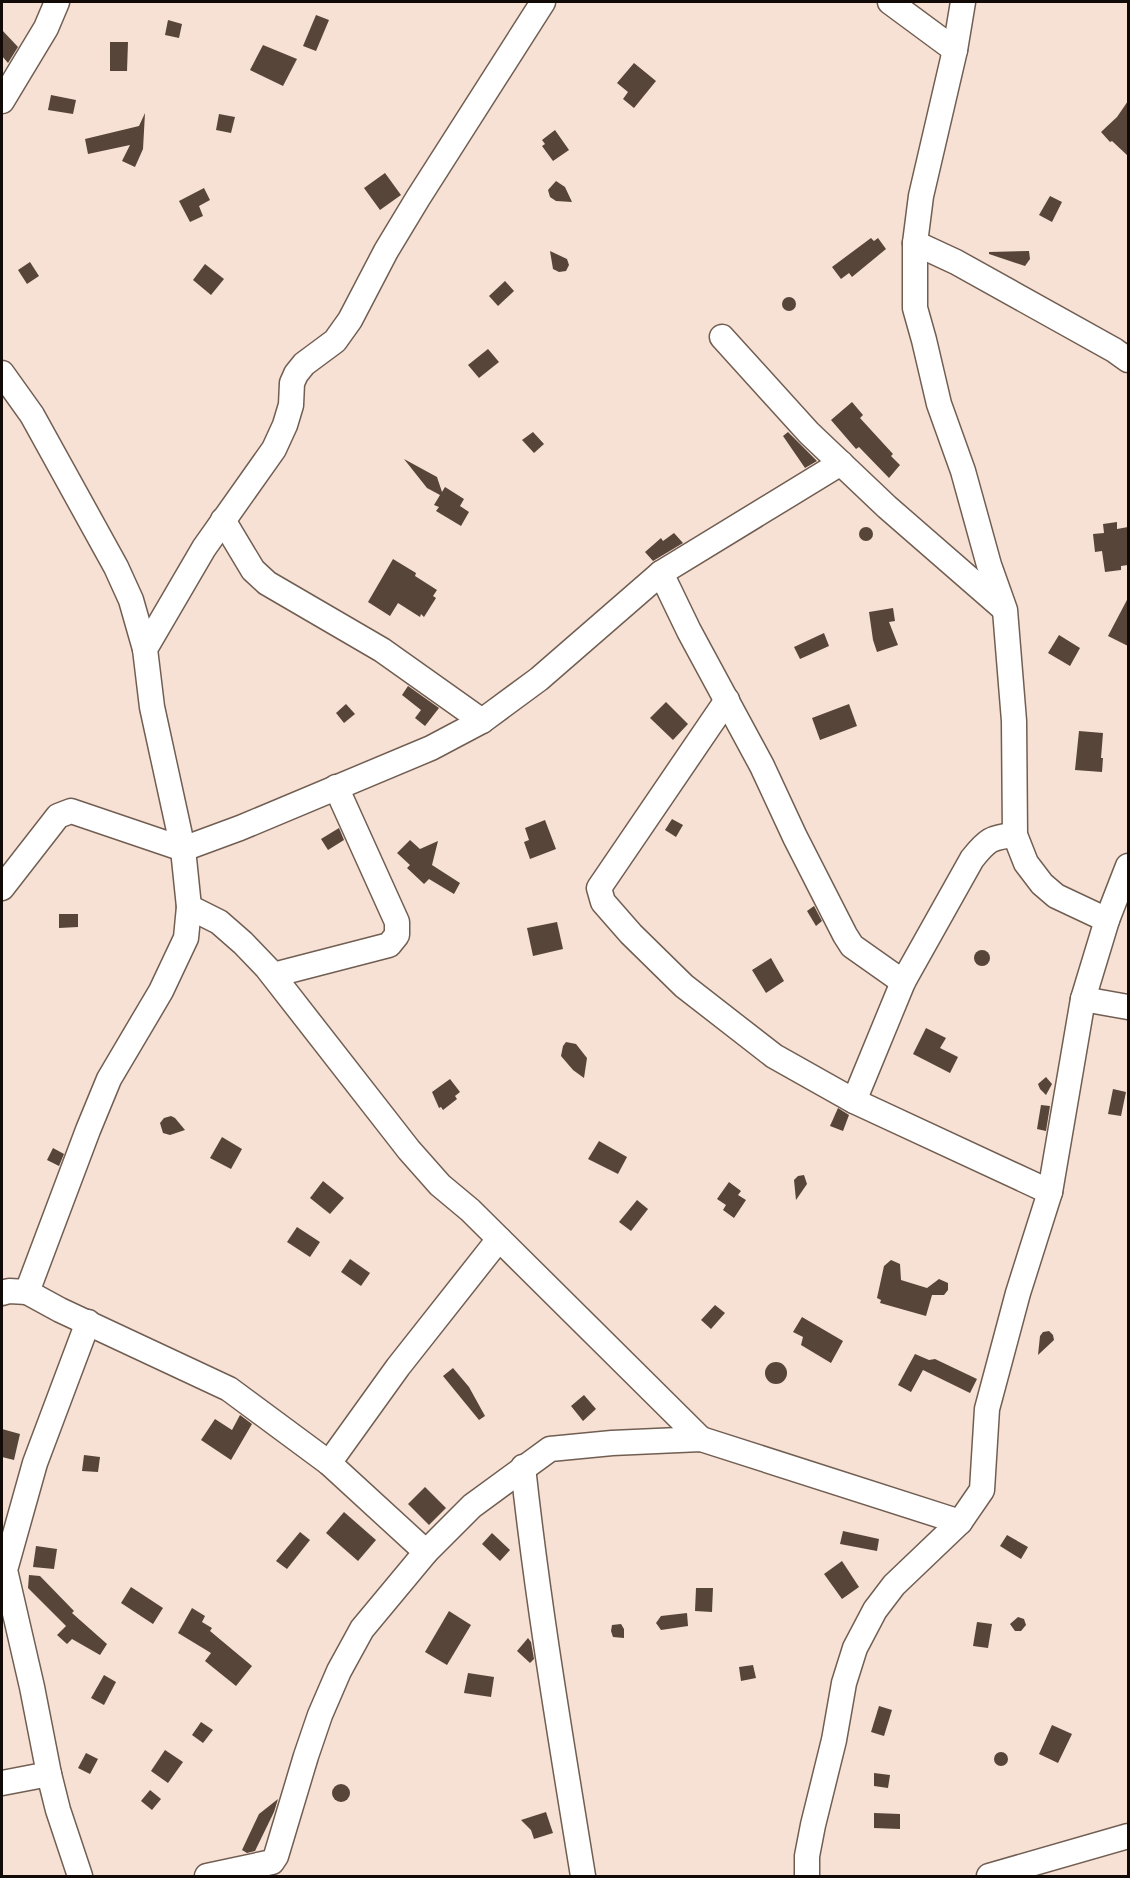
<svg xmlns="http://www.w3.org/2000/svg" width="1130" height="1878" viewBox="0 0 1130 1878" font-family="'Zilla Slab',serif">
  <style>
    .building { fill: #57453a }
    .lines { fill: none; stroke-linecap: round; stroke-linejoin: round }
    .minor-casing { stroke: #715e52; stroke-width: 27 }
    .minor { stroke: #fff; stroke-width: 24 }
  </style>
  <rect width="100%" height="100%" fill="#f7e1d4"/>
  <!-- building -->
  <g class="building">
    <path d="M 316,15 L 329,20 L 316,51 L 303,46 Z"/>
    <path d="M 168,20 L 182,24 L 179,38 L 165,35 Z"/>
    <path d="M 2,30 L 18,47 L 8,63 L 2,56 Z"/>
    <path d="M 110,42 L 128,42 L 127,71 L 110,71 Z"/>
    <path d="M 263,45 L 297,59 L 283,86 L 250,70 Z"/>
    <path d="M 634,63 L 656,81 L 634,108 L 623,99 L 628,92 L 617,83 Z"/>
    <path d="M 51,95 L 76,100 L 73,114 L 48,110 Z"/>
    <path d="M 1128,101 L 1128,156 L 1112,141 L 1110,142 L 1101,132 L 1117,117 Z"/>
    <path d="M 145,113 L 143,149 L 135,167 L 122,161 L 130,145 L 88,154 L 85,139 L 139,126 Z"/>
    <path d="M 219,114 L 235,117 L 231,133 L 216,130 Z"/>
    <path d="M 555,130 L 569,150 L 553,161 L 542,146 L 545,144 L 542,140 Z"/>
    <path d="M 385,173 L 401,195 L 380,210 L 364,188 Z"/>
    <path d="M 556,181 L 565,187 L 572,202 L 556,201 L 550,197 L 548,190 Z"/>
    <path d="M 204,188 L 210,200 L 199,206 L 203,216 L 190,222 L 179,201 Z"/>
    <path d="M 1050,196 L 1062,202 L 1052,222 L 1039,215 Z"/>
    <path d="M 871,238 L 874,241 L 878,238 L 886,249 L 852,277 L 849,273 L 841,279 L 832,267 Z"/>
    <path d="M 550,251 L 567,259 L 569,265 L 566,271 L 559,272 L 553,269 Z"/>
    <path d="M 1029,251 L 1030,259 L 1025,266 L 989,254 L 989,252 Z"/>
    <path d="M 30,262 L 39,276 L 27,284 L 18,270 Z"/>
    <path d="M 205,264 L 224,279 L 211,295 L 193,280 Z"/>
    <path d="M 505,281 L 514,291 L 498,306 L 489,296 Z"/>
    <circle cx="789" cy="304" r="7"/>
    <path d="M 488,349 L 499,362 L 479,378 L 468,365 Z"/>
    <path d="M 852,402 L 863,415 L 860,418 L 893,454 L 891,456 L 900,465 L 889,478 L 859,447 L 856,449 L 831,420 Z"/>
    <path d="M 533,432 L 544,444 L 534,453 L 522,440 Z"/>
    <path d="M 788,432 L 817,461 L 805,468 L 783,436 Z"/>
    <path d="M 404,459 L 437,477 L 442,492 L 445,487 L 464,499 L 460,506 L 469,512 L 461,526 L 436,511 L 439,507 L 434,505 L 440,495 L 427,488 Z"/>
    <path d="M 1117,522 L 1117,529 L 1128,527 L 1128,565 L 1121,566 L 1121,570 L 1105,572 L 1102,551 L 1095,552 L 1093,534 L 1104,533 L 1103,524 Z"/>
    <circle cx="866" cy="534" r="7"/>
    <path d="M 674,533 L 683,543 L 653,561 L 645,552 L 661,538 L 663,541 Z"/>
    <path d="M 393,559 L 416,573 L 415,576 L 437,590 L 433,596 L 436,598 L 424,617 L 421,614 L 420,617 L 398,603 L 390,616 L 368,602 Z"/>
    <path d="M 1128,598 L 1128,646 L 1108,636 Z"/>
    <path d="M 893,608 L 895,621 L 889,622 L 898,645 L 877,652 L 873,640 L 869,612 Z"/>
    <path d="M 824,633 L 829,646 L 800,659 L 794,647 Z"/>
    <path d="M 1059,635 L 1080,648 L 1070,666 L 1048,653 Z"/>
    <path d="M 408,686 L 439,708 L 425,726 L 415,718 L 421,710 L 402,695 Z"/>
    <path d="M 666,702 L 688,724 L 673,740 L 650,718 Z"/>
    <path d="M 346,704 L 355,714 L 344,723 L 336,713 Z"/>
    <path d="M 849,704 L 857,726 L 820,740 L 812,718 Z"/>
    <path d="M 1079,731 L 1103,733 L 1101,758 L 1103,758 L 1102,772 L 1075,770 Z"/>
    <path d="M 672,819 L 683,825 L 676,837 L 665,830 Z"/>
    <path d="M 545,820 L 556,849 L 530,859 L 524,842 L 529,840 L 525,828 Z"/>
    <path d="M 339,828 L 344,840 L 328,850 L 321,839 Z"/>
    <path d="M 410,840 L 420,849 L 438,841 L 432,865 L 460,883 L 454,894 L 429,879 L 424,884 L 407,868 L 410,865 L 397,853 Z"/>
    <path d="M 814,906 L 822,921 L 816,926 L 807,911 Z"/>
    <path d="M 59,914 L 78,914 L 78,927 L 59,928 Z"/>
    <path d="M 557,922 L 563,949 L 533,956 L 527,928 Z"/>
    <circle cx="982" cy="958" r="8"/>
    <path d="M 771,958 L 784,981 L 766,993 L 752,970 Z"/>
    <path d="M 926,1028 L 946,1038 L 940,1048 L 958,1057 L 950,1073 L 913,1054 Z"/>
    <path d="M 566,1042 L 576,1044 L 587,1058 L 584,1078 L 573,1070 L 561,1056 L 563,1046 Z"/>
    <path d="M 1046,1077 L 1052,1084 L 1046,1095 L 1040,1089 L 1038,1084 Z"/>
    <path d="M 450,1079 L 460,1092 L 455,1096 L 457,1099 L 443,1110 L 441,1107 L 439,1108 L 432,1092 Z"/>
    <path d="M 1113,1089 L 1126,1092 L 1121,1116 L 1108,1114 Z"/>
    <path d="M 1041,1105 L 1050,1106 L 1046,1131 L 1037,1129 Z"/>
    <path d="M 838,1108 L 849,1115 L 843,1131 L 830,1126 Z"/>
    <path d="M 171,1116 L 175,1118 L 185,1130 L 170,1135 L 163,1133 L 160,1123 L 164,1118 Z"/>
    <path d="M 222,1137 L 242,1149 L 231,1169 L 210,1158 Z"/>
    <path d="M 599,1141 L 627,1157 L 618,1174 L 588,1159 Z"/>
    <path d="M 53,1148 L 64,1154 L 59,1166 L 47,1160 Z"/>
    <path d="M 804,1175 L 807,1184 L 796,1200 L 794,1180 L 798,1176 Z"/>
    <path d="M 323,1181 L 344,1198 L 330,1214 L 310,1198 Z"/>
    <path d="M 729,1182 L 741,1191 L 738,1195 L 746,1200 L 734,1218 L 723,1210 L 726,1205 L 717,1199 Z"/>
    <path d="M 637,1200 L 648,1209 L 631,1231 L 619,1222 Z"/>
    <path d="M 297,1227 L 320,1242 L 310,1257 L 287,1242 Z"/>
    <path d="M 350,1259 L 370,1273 L 361,1286 L 341,1272 Z"/>
    <path d="M 891,1260 L 900,1264 L 901,1280 L 927,1288 L 939,1279 L 948,1283 L 948,1290 L 944,1295 L 932,1295 L 926,1316 L 880,1303 L 881,1300 L 877,1298 L 884,1266 Z"/>
    <path d="M 715,1305 L 725,1313 L 711,1329 L 701,1320 Z"/>
    <path d="M 802,1317 L 843,1341 L 831,1363 L 801,1345 L 803,1337 L 793,1332 Z"/>
    <path d="M 1049,1331 L 1053,1335 L 1054,1340 L 1038,1355 L 1040,1336 L 1043,1332 Z"/>
    <path d="M 915,1354 L 929,1360 L 935,1359 L 977,1379 L 970,1393 L 923,1370 L 911,1392 L 898,1385 Z"/>
    <circle cx="776" cy="1373" r="11"/>
    <path d="M 453,1368 L 469,1387 L 485,1416 L 479,1420 L 443,1376 Z"/>
    <path d="M 584,1395 L 596,1409 L 583,1421 L 571,1406 Z"/>
    <path d="M 240,1415 L 252,1424 L 231,1460 L 201,1440 L 215,1419 L 232,1430 Z"/>
    <path d="M 2,1429 L 20,1434 L 14,1460 L 2,1457 Z"/>
    <path d="M 84,1455 L 100,1457 L 98,1472 L 82,1471 Z"/>
    <path d="M 425,1487 L 446,1508 L 429,1525 L 408,1504 Z"/>
    <path d="M 344,1512 L 376,1540 L 358,1561 L 326,1533 Z"/>
    <path d="M 843,1531 L 879,1539 L 877,1551 L 840,1544 Z"/>
    <path d="M 300,1532 L 310,1540 L 287,1569 L 276,1561 Z"/>
    <path d="M 492,1533 L 510,1550 L 500,1561 L 482,1544 Z"/>
    <path d="M 1007,1535 L 1028,1547 L 1021,1559 L 1000,1546 Z"/>
    <path d="M 36,1546 L 57,1549 L 54,1569 L 33,1567 Z"/>
    <path d="M 842,1561 L 859,1587 L 842,1599 L 824,1574 Z"/>
    <path d="M 29,1575 L 40,1576 L 74,1611 L 72,1613 L 107,1644 L 100,1655 L 72,1639 L 67,1644 L 57,1635 L 66,1626 L 28,1588 Z"/>
    <path d="M 131,1587 L 163,1608 L 153,1624 L 121,1603 Z"/>
    <path d="M 696,1588 L 713,1588 L 712,1612 L 695,1611 Z"/>
    <path d="M 192,1608 L 205,1616 L 202,1622 L 212,1628 L 210,1631 L 252,1666 L 236,1686 L 205,1661 L 211,1653 L 178,1633 Z"/>
    <path d="M 449,1611 L 471,1625 L 447,1665 L 425,1652 Z"/>
    <path d="M 687,1613 L 688,1626 L 661,1630 L 656,1623 L 661,1616 Z"/>
    <path d="M 1018,1617 L 1024,1619 L 1026,1625 L 1021,1631 L 1015,1631 L 1010,1624 Z"/>
    <path d="M 977,1622 L 992,1624 L 988,1648 L 973,1646 Z"/>
    <path d="M 621,1624 L 624,1629 L 624,1638 L 613,1637 L 611,1631 L 612,1625 Z"/>
    <path d="M 528,1638 L 531,1642 L 534,1659 L 530,1663 L 517,1651 Z"/>
    <path d="M 753,1665 L 756,1678 L 741,1681 L 739,1667 Z"/>
    <path d="M 468,1673 L 494,1677 L 491,1697 L 464,1693 Z"/>
    <path d="M 104,1675 L 116,1682 L 104,1705 L 91,1698 Z"/>
    <path d="M 879,1706 L 892,1710 L 884,1736 L 871,1732 Z"/>
    <path d="M 201,1722 L 213,1730 L 203,1743 L 192,1735 Z"/>
    <path d="M 1052,1725 L 1072,1734 L 1058,1763 L 1039,1754 Z"/>
    <path d="M 165,1750 L 183,1762 L 168,1783 L 151,1771 Z"/>
    <circle cx="1001" cy="1759" r="7"/>
    <path d="M 86,1753 L 98,1759 L 90,1774 L 78,1768 Z"/>
    <path d="M 874,1773 L 890,1775 L 888,1788 L 874,1786 Z"/>
    <circle cx="341" cy="1793" r="9"/>
    <path d="M 150,1790 L 161,1799 L 152,1810 L 141,1801 Z"/>
    <path d="M 278,1799 L 274,1812 L 255,1851 L 247,1853 L 242,1850 L 259,1814 Z"/>
    <path d="M 546,1812 L 553,1833 L 534,1839 L 531,1830 L 521,1820 Z"/>
    <path d="M 874,1813 L 900,1814 L 900,1829 L 874,1828 Z"/>
  </g>
  <g class="lines">
    <!-- minor casing -->
    <g class="minor-casing">
      <g id="minor">
        <path d="M 890,2 L 955,50"/>
        <path d="M 963,2 L 955,50 L 921,196 L 915,243 L 915,308 L 924,340 L 939,404 L 963,471 L 989,565 L 1005,610 L 1014,721 L 1015,835 L 1026,863 L 1042,884 L 1056,896 L 1107,920"/>
        <path d="M 2,101 L 46,28 L 57,2"/>
        <path d="M 915,243 L 956,262 L 1114,350 L 1128,360"/>
        <path d="M 722,337 L 809,433 L 887,507 L 1003,608"/>
        <path d="M 2,373 L 32,415 L 116,567 L 131,600 L 145,649"/>
        <path d="M 223,520 L 253,570 L 267,583 L 382,650 L 482,721"/>
        <path d="M 661,573 L 689,631 L 762,766 L 795,837 L 845,935 L 852,946 L 903,982"/>
        <path d="M 727,700 L 599,888 L 603,902 L 631,934 L 684,986 L 774,1056 L 854,1101 L 1050,1192"/>
        <path d="M 2,888 L 58,816 L 71,811 L 183,849 L 240,828 L 431,748 L 482,721 L 539,679 L 661,573 L 841,463"/>
        <path d="M 189,907 L 219,922 L 243,943 L 267,968 L 409,1150 L 440,1185 L 470,1210 L 701,1439"/>
        <path d="M 273,975 L 389,945 L 397,935 L 397,922 L 336,787"/>
        <path d="M 1083,999 L 1128,1007"/>
        <path d="M 854,1101 L 903,982 L 972,859 C 987,840 991,837 1015,835"/>
        <path d="M 2,1293 L 9,1291 L 27,1292"/>
        <path d="M 329,1463 L 398,1367 L 499,1239"/>
        <path d="M 523,1467 C 538,1605 561,1740 583,1876"/>
        <path d="M 426,1552 L 329,1463 L 229,1389 L 60,1310 L 27,1292 L 88,1130 L 109,1079 L 161,991 L 186,938 L 189,907 L 183,849 L 152,707 L 145,649 L 204,548 L 274,449 L 285,425 L 291,405 L 292,383 L 296,374 L 304,364 L 335,341 L 350,320 L 386,251 L 418,198 L 543,2"/>
        <path d="M 2,1783 L 49,1774"/>
        <path d="M 80,1876 L 58,1810 L 49,1774 L 32,1687 L 5,1570 L 35,1463 L 88,1322"/>
        <path d="M 207,1876 L 272,1862 L 276,1856 L 306,1756 L 320,1715 L 339,1671 L 362,1629 L 426,1552 L 472,1506 L 550,1449 L 612,1443 L 701,1439 L 960,1522"/>
        <path d="M 807,1876 L 807,1856 L 813,1825 L 834,1740 L 844,1683 L 855,1648 L 875,1610 L 894,1585 L 960,1522 L 982,1490 L 987,1409 L 1018,1293 L 1050,1192 L 1083,999 L 1107,920 L 1128,866"/>
        <path d="M 989,1876 L 1128,1836"/>
      </g>
    </g>
    <!-- minor -->
    <use href="#minor" class="minor"/>
  </g>
  <!-- border -->
  <rect width="1130" height="1878" fill="none" stroke="#110a06" stroke-width="6"/>
</svg>
